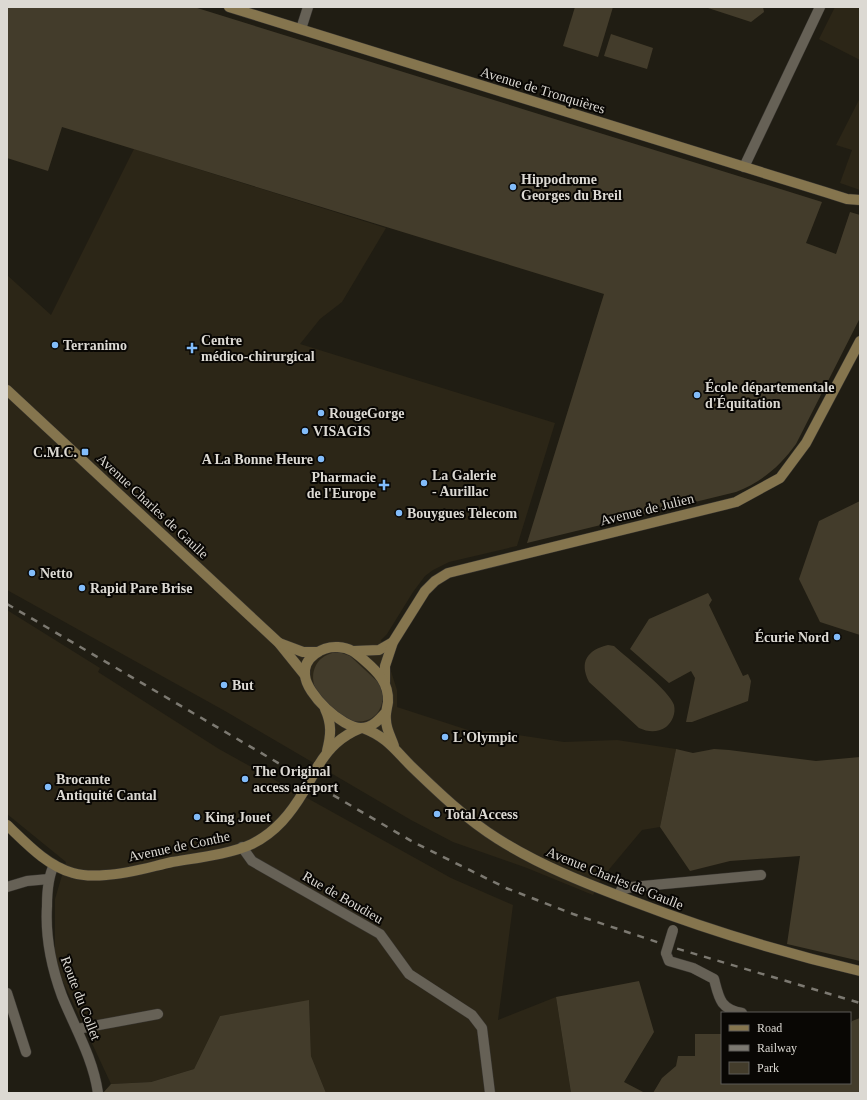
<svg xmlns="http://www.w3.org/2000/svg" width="867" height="1100" viewBox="0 0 867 1100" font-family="'Times New Roman',serif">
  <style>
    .built { fill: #2c2617 }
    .green { fill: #433c2b }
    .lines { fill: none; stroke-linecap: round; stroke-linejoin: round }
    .street-casing { stroke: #383530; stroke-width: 11 }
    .secondary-casing { stroke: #383530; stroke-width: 11 }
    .street { stroke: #666156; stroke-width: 10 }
    .secondary { stroke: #85754e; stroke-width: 10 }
    .rail { stroke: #7c7971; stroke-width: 2.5; stroke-dasharray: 7 7; stroke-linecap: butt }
    .street-bridge-casing { stroke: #383530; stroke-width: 11; stroke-linecap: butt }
    .secondary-bridge-casing { stroke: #383530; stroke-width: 11; stroke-linecap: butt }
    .street-bridge { stroke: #666156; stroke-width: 10 }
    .secondary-bridge { stroke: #85754e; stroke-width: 10 }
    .poi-dot { fill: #82bcfa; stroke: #090704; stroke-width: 1.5 }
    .labels { text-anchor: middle; stroke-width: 4; stroke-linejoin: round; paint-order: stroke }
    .street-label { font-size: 14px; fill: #dcd9d3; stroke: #090704 }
    .poi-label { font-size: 14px; font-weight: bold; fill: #dcd9d3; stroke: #090704; text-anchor: start }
  </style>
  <rect width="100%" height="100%" fill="#201d13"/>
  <!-- built -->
  <g class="built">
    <path d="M 835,7 L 860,7 L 860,60 L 819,39 Z"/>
    <path d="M 860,98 L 860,190 L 840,183 L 852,150 L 836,145 Z"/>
    <path d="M 134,149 L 386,228 L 342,302 L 320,319 L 300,344 L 555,423 L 517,546 L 449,562 L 433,570 L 425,576 L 413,592 L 387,634 L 381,640 L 397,690 L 397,707 L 471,731 L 499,732 L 564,742 L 617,740 L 676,749 L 660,827 L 642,830 L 601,879 L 593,895 L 527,868 L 453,842 L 411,820 L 225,711 L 7,590 L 7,275 L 51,315 Z"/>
    <path d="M 7,610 L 100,668 L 98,672 L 219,749 L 451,878 L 513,905 L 498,1020 L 556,997 L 571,1093 L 326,1093 L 311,1056 L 309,1001 L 220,1016 L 194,1069 L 151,1082 L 111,1084 L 59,973 L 55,954 L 55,899 L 66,862 L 7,814 Z"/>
  </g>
  <!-- green -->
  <g class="green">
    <path d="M 7,7 L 194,7 L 822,202 L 806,243 L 836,254 L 850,212 L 860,215 L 860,318 L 796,444 C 780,466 762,482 736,492 L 527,543 L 604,294 L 62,127 L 48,171 L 7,158 Z"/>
    <path d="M 575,7 L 613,7 L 598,57 L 563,46 Z"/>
    <path d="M 705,7 L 763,7 L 764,12 L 751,22 Z"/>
    <path d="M 611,34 L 653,48 L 647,69 L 604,56 Z"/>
    <path d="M 860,501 L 860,635 L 820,622 L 799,579 L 819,521 Z"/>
    <path d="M 708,593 L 712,600 L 709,605 L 743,676 L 748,674 L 751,681 L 748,701 L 692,722 L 686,722 L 695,678 L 691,671 L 669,683 L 630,649 L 649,619 Z"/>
    <path d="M 608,645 L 614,646 C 627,658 670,691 674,705 C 676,714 672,722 666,727 C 657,733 648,732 639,728 L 589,682 C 579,662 587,650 608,645 Z"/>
    <path d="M 339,652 L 350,656 L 379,683 C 390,703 375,728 350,720 C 338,716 327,701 317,692 C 307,673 317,653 339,652 Z"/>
    <path d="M 676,749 L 693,753 L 714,749 L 729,750 L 816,761 L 860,757 L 860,961 L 787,944 L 800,856 L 730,861 L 690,871 L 660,827 Z"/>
    <path d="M 639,981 L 654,1032 L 624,1082 L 645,1093 L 571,1093 L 556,997 Z"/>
    <path d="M 309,1000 L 311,1056 L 326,1093 L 103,1093 L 111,1084 L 151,1082 L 194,1069 L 220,1016 Z"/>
    <path d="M 860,1018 L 860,1093 L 653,1093 L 662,1078 L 676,1066 L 678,1056 L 695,1056 L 695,1034 L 722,1034 L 722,1083 L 850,1083 L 850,1025 L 852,1021 Z"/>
  </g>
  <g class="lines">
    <!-- street casing -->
    <g class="street-casing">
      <g id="street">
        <path d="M 301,29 L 308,7"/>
        <path d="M 744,167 L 820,7"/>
        <path d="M 242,847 L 252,861 L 380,934 L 409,974 L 472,1015 L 482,1028 L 490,1093"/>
        <path d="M 54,865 C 48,877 47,893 47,906 C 45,938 51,966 62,996 C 75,1028 93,1058 98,1093"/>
        <path d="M 7,887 L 27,881 L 49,879"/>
        <path d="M 619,896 L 621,890 L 632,887 L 761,875"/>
        <path d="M 666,953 L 669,961 L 693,968 L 714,979 C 719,998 720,1009 742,1013"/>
        <path d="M 7,993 L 26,1052"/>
        <path d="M 77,1029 L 158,1014"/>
      </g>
    </g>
    <!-- secondary casing -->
    <g class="secondary-casing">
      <g id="secondary">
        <path d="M 229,7 L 825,192 L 847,199 L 860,200"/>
        <path d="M 7,390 L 279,643 L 304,674"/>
        <path d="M 279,643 L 303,652 L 318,652"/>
        <path d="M 354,651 L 379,650 L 393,642"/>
        <path d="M 385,682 L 385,666 L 393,642 L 425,591 L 435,581 L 448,573 L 736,502 L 780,478 L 806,443 L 860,341"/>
        <path d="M 325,709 C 332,724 331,735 327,751"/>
        <path d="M 386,712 C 380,719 372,728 361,728 C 342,728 306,694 305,675 C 303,657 323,646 338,647 C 350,648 355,652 364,660 C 378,672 389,683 388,702 C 387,709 385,714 386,720 C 386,729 391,737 394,746"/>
        <path d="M 363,728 C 387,737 395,750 412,767 C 439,793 466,819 498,839 C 541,866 587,884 635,902 C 708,930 784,953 860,971"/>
        <path d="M 318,766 C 329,748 341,736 361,728"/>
        <path d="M 7,825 C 26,843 47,866 73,873 C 83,876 95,876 106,875 C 128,874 150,867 172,862 C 195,858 231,854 252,844 C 276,832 291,813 304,791"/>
      </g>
    </g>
    <!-- street -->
    <use href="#street" class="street"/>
    <!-- secondary -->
    <use href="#secondary" class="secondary"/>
    <!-- rail -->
    <path class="rail" d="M 7,604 L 413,842 L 506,888 L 573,914 L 675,948 L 860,1003"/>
    <!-- street-bridge casing -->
    <g class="street-bridge-casing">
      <path id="street-bridge" d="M 666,953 L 673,930"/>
    </g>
    <!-- secondary-bridge casing -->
    <g class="secondary-bridge-casing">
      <path id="secondary-bridge" d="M 304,791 L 318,766"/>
    </g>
    <!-- street-bridge -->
    <use href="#street-bridge" class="street-bridge"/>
    <!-- secondary-bridge -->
    <use href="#secondary-bridge" class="secondary-bridge"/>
  </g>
  <!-- markers -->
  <g class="poi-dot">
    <circle cx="513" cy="187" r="4"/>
    <circle cx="55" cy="345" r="4"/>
    <path d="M190 342h4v4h4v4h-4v4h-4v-4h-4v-4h4z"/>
    <circle cx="697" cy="395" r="4"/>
    <circle cx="321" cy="413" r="4"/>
    <circle cx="305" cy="431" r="4"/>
    <rect x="81" y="448" width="8" height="8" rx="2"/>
    <circle cx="321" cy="459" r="4"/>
    <circle cx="424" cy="483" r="4"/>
    <path d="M382 479h4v4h4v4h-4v4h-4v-4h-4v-4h4z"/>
    <circle cx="399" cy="513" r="4"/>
    <circle cx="32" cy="573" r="4"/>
    <circle cx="82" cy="588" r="4"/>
    <circle cx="837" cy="637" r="4"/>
    <circle cx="224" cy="685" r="4"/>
    <circle cx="445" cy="737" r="4"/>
    <circle cx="245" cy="779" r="4"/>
    <circle cx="48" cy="787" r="4"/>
    <circle cx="437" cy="814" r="4"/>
    <circle cx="197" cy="817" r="4"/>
  </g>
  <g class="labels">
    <!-- street labels -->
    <g class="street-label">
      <text transform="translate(543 90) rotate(17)" y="5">Avenue de Tronquières</text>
      <text transform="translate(153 506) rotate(43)" y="5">Avenue Charles de Gaulle</text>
      <text transform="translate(647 509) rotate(-14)" y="5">Avenue de Julien</text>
      <text transform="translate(179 846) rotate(-12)" y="5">Avenue de Conthe</text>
      <text transform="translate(615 878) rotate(22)" y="5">Avenue Charles de Gaulle</text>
      <text transform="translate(343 897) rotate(30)" y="5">Rue de Boudieu</text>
      <text transform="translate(81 998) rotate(69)" y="5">Route du Collet</text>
    </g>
    <!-- poi labels -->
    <g class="poi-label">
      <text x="521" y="184">Hippodrome<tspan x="521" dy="16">Georges du Breil</tspan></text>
      <text x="201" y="345">Centre<tspan x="201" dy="16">médico-chirurgical</tspan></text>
      <text x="63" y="350">Terranimo</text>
      <text x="705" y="392">École départementale<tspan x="705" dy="16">d'Équitation</tspan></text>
      <text x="329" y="418">RougeGorge</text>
      <text x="313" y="436">VISAGIS</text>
      <text x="77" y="457" text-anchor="end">C.M.C.</text>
      <text x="313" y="464" text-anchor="end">A La Bonne Heure</text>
      <text x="432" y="480">La Galerie<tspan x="432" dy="16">- Aurillac</tspan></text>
      <text x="376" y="482" text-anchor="end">Pharmacie<tspan x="376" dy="16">de l'Europe</tspan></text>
      <text x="407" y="518">Bouygues Telecom</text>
      <text x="40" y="578">Netto</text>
      <text x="90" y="593">Rapid Pare Brise</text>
      <text x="829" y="642" text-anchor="end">Écurie Nord</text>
      <text x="232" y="690">But</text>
      <text x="453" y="742">L'Olympic</text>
      <text x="253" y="776">The Original<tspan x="253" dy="16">access aérport</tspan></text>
      <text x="56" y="784">Brocante<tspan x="56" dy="16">Antiquité Cantal</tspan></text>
      <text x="445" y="819">Total Access</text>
      <text x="205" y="822">King Jouet</text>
    </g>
  </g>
  <!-- border -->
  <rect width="867" height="1100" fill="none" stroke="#dcd9d3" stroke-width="16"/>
  <!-- legend -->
  <rect x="721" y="1012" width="130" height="72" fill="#090704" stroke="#5d5b57"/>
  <rect x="729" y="1025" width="20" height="6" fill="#85754e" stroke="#5d5b57"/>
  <text x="757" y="1032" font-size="12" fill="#dcd9d3">Road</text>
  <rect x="729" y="1045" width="20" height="6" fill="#7c7971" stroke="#5d5b57"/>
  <text x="757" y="1052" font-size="12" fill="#dcd9d3">Railway</text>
  <rect x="729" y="1062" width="20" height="12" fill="#433c2b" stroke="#5d5b57"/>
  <text x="757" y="1072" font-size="12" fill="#dcd9d3">Park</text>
</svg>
